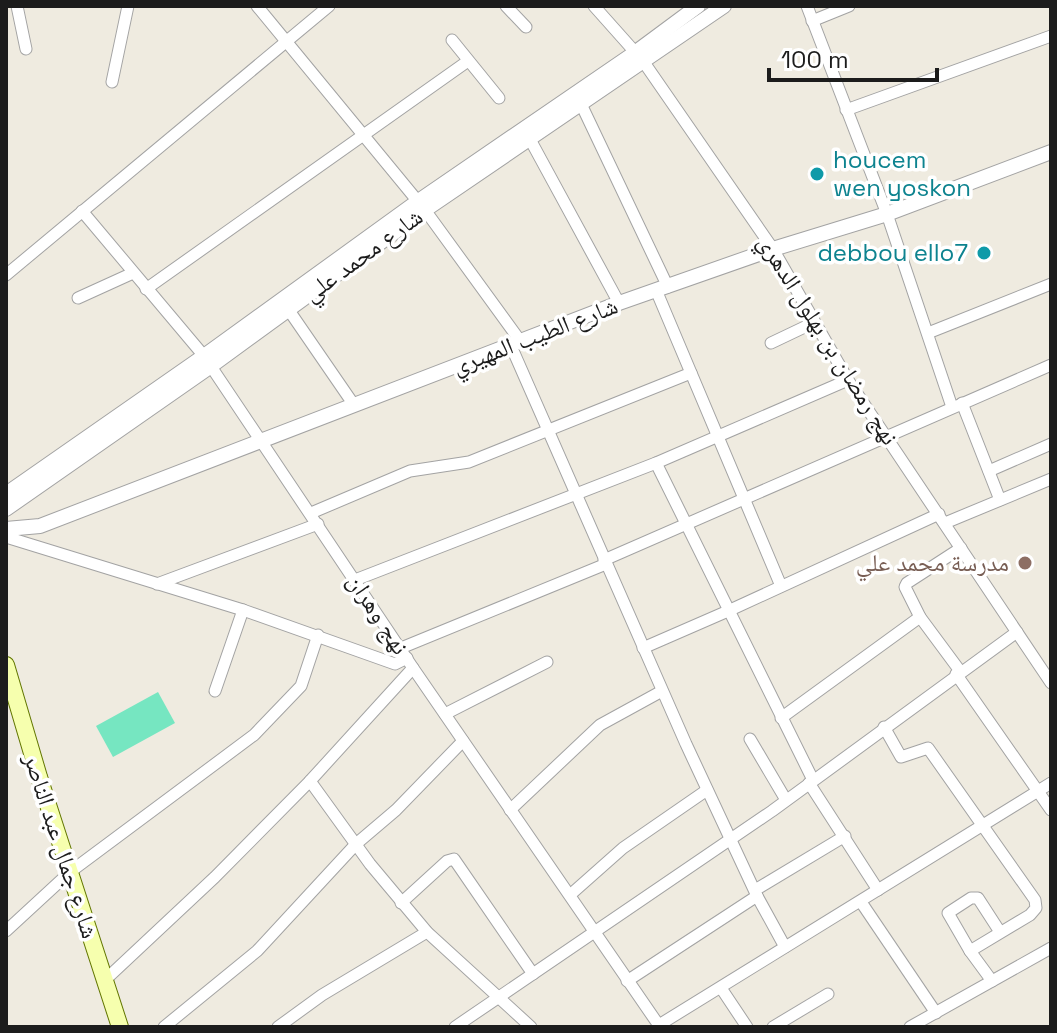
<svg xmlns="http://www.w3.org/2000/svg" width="1057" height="1033" viewBox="0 0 1057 1033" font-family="'Space Grotesk','Noto Naskh Arabic',sans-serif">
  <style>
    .pitch { fill: #76e6c1 }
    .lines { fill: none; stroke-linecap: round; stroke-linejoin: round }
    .minor-casing { stroke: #a3a3a3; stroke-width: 13 }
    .tertiary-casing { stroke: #a3a3a3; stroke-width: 16 }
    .secondary-casing { stroke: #627600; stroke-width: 18 }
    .minor { stroke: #fff; stroke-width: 11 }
    .tertiary { stroke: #fff; stroke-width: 14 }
    .secondary { stroke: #f6ffae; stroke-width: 16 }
    .culture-dot { fill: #0f9aa8; stroke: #fff; stroke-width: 3 }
    .education-dot { fill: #8d6e63; stroke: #fff; stroke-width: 3 }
    .labels { text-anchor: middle; stroke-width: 7; stroke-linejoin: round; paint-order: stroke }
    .culture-label { font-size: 24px; fill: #0d838f; stroke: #fff; text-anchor: start }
    .street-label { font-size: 24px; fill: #1c1c1c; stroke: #fff }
    .education-label { font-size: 24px; fill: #785e54; stroke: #fff; text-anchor: end }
  </style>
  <rect width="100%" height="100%" fill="#efebe0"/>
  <!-- pitch -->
  <path class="pitch" d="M 158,692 L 175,723 L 113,757 L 96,726 Z"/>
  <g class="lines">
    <!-- minor casing -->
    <g class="minor-casing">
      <g id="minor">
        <path d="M 17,6 L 26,49"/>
        <path d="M 257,6 L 425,210 L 521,342"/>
        <path d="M 506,6 L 526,27"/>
        <path d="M 594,6 L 643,61 L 773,249 L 848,380 L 1051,683"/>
        <path d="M 807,6 L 887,214 L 952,407"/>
        <path d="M 812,21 L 849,6"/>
        <path d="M 452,40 L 499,98"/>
        <path d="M 112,82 L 128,6"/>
        <path d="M 581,104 L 668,287"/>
        <path d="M 846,110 L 1051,36"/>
        <path d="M 526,132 L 619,303"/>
        <path d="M 82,211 L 204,356 L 413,668 L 660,1027"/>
        <path d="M 6,275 L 329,6"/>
        <path d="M 146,289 L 468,61"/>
        <path d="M 656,290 L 781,586"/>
        <path d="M 78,298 L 133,273"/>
        <path d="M 288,309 L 354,405"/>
        <path d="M 928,333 L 1051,284"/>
        <path d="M 771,343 L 813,323"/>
        <path d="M 511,346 L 686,744 L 757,896 L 785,947"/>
        <path d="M 962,403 L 1000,500"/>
        <path d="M 656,463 L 813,780"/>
        <path d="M 989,471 L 1051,444"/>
        <path d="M 311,513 L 410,471 L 469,462 L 691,373"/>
        <path d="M 945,523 L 1051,479"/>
        <path d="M 6,537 L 243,610 L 395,664 L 407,658"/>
        <path d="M 604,560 L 1051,365"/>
        <path d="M 355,580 L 656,463 L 848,380"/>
        <path d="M 157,584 L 318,524"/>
        <path d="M 401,648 L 606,564"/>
        <path d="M 643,648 L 728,611 L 939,514"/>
        <path d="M 960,671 L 920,617 L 905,587 L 907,583 L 961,548"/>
        <path d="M 956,674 L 1051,810"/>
        <path d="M 215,691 L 243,610"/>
        <path d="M 445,714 L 547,662"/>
        <path d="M 781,718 L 920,617"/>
        <path d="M 884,727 L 901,757 L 928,748 L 1035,900 L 1036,908 L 1030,915 L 970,951 L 992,981"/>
        <path d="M 750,739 L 786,800"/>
        <path d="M 310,781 L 370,864 L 427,932 L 531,1027"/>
        <path d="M 809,783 L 878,890"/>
        <path d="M 510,810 L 600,725 L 662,691"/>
        <path d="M 755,890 L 845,836"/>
        <path d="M 570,895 L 623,848 L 707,790"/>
        <path d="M 861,902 L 936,1013"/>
        <path d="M 401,903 L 447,861 L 454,859 L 533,974"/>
        <path d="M 6,931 L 70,872 L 254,735 L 301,686 L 318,635"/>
        <path d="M 970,951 L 948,913 L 971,898 L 978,898 L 1000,932"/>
        <path d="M 104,981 L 215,877 L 310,781 L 413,668"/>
        <path d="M 627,981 L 757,896"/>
        <path d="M 721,988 L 747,1027"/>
        <path d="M 659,1025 L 1051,783"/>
        <path d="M 164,1027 L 257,951 L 356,844 L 396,810 L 463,741"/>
        <path d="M 278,1027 L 322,995 L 427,932"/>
        <path d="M 455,1027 L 772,811 L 1017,632"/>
        <path d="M 773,1027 L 828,994"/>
        <path d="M 910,1027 L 1051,948"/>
      </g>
    </g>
    <!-- tertiary casing -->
    <g class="tertiary-casing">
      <g id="tertiary">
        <path d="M 6,494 L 204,356 L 417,202 L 636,52 L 698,6"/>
        <path d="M 6,509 L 211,366 L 425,210 L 724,6"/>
        <path d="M 6,529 L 40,526 L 619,303 L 773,249 L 887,214 L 1051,152"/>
      </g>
    </g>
    <!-- secondary casing -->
    <g class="secondary-casing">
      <path id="secondary" d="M 6,665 L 39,777 L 120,1027"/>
    </g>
    <!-- minor -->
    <use href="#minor" class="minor"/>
    <!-- tertiary -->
    <use href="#tertiary" class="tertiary"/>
    <!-- secondary -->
    <use href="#secondary" class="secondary"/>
  </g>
  <!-- markers -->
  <g class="culture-dot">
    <circle cx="817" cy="174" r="8"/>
    <circle cx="984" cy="253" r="8"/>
  </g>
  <circle class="education-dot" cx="1025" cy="563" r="8"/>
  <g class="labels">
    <!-- culture labels -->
    <g class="culture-label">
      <text x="833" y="168">houcem<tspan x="833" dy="28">wen yoskon</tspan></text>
      <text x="968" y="261" text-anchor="end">debbou ello7</text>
    </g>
    <!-- street labels -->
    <g class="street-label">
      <text transform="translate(363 255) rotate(-36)" y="8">شارع محمد علي</text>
      <text transform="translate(535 336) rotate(-21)" y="8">شارع الطيب المهيري</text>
      <text transform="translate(828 340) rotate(58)" y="8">نهج رمضان بن بهلول الدهري</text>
      <text transform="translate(378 614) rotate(57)" y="8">نهج وهران</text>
      <text transform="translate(61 846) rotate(72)" y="8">شارع جمال عبد الناصر</text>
    </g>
    <!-- education labels -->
    <g class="education-label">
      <text x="1009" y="571">مدرسة محمد علي</text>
    </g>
  </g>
  <!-- border -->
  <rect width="1057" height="1033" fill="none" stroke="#1c1c1c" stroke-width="16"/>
  <!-- scale -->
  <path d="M769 68v12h168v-12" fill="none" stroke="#1c1c1c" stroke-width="4"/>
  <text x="781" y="68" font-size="24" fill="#1c1c1c" stroke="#ffffff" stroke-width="6" paint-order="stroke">100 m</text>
</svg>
